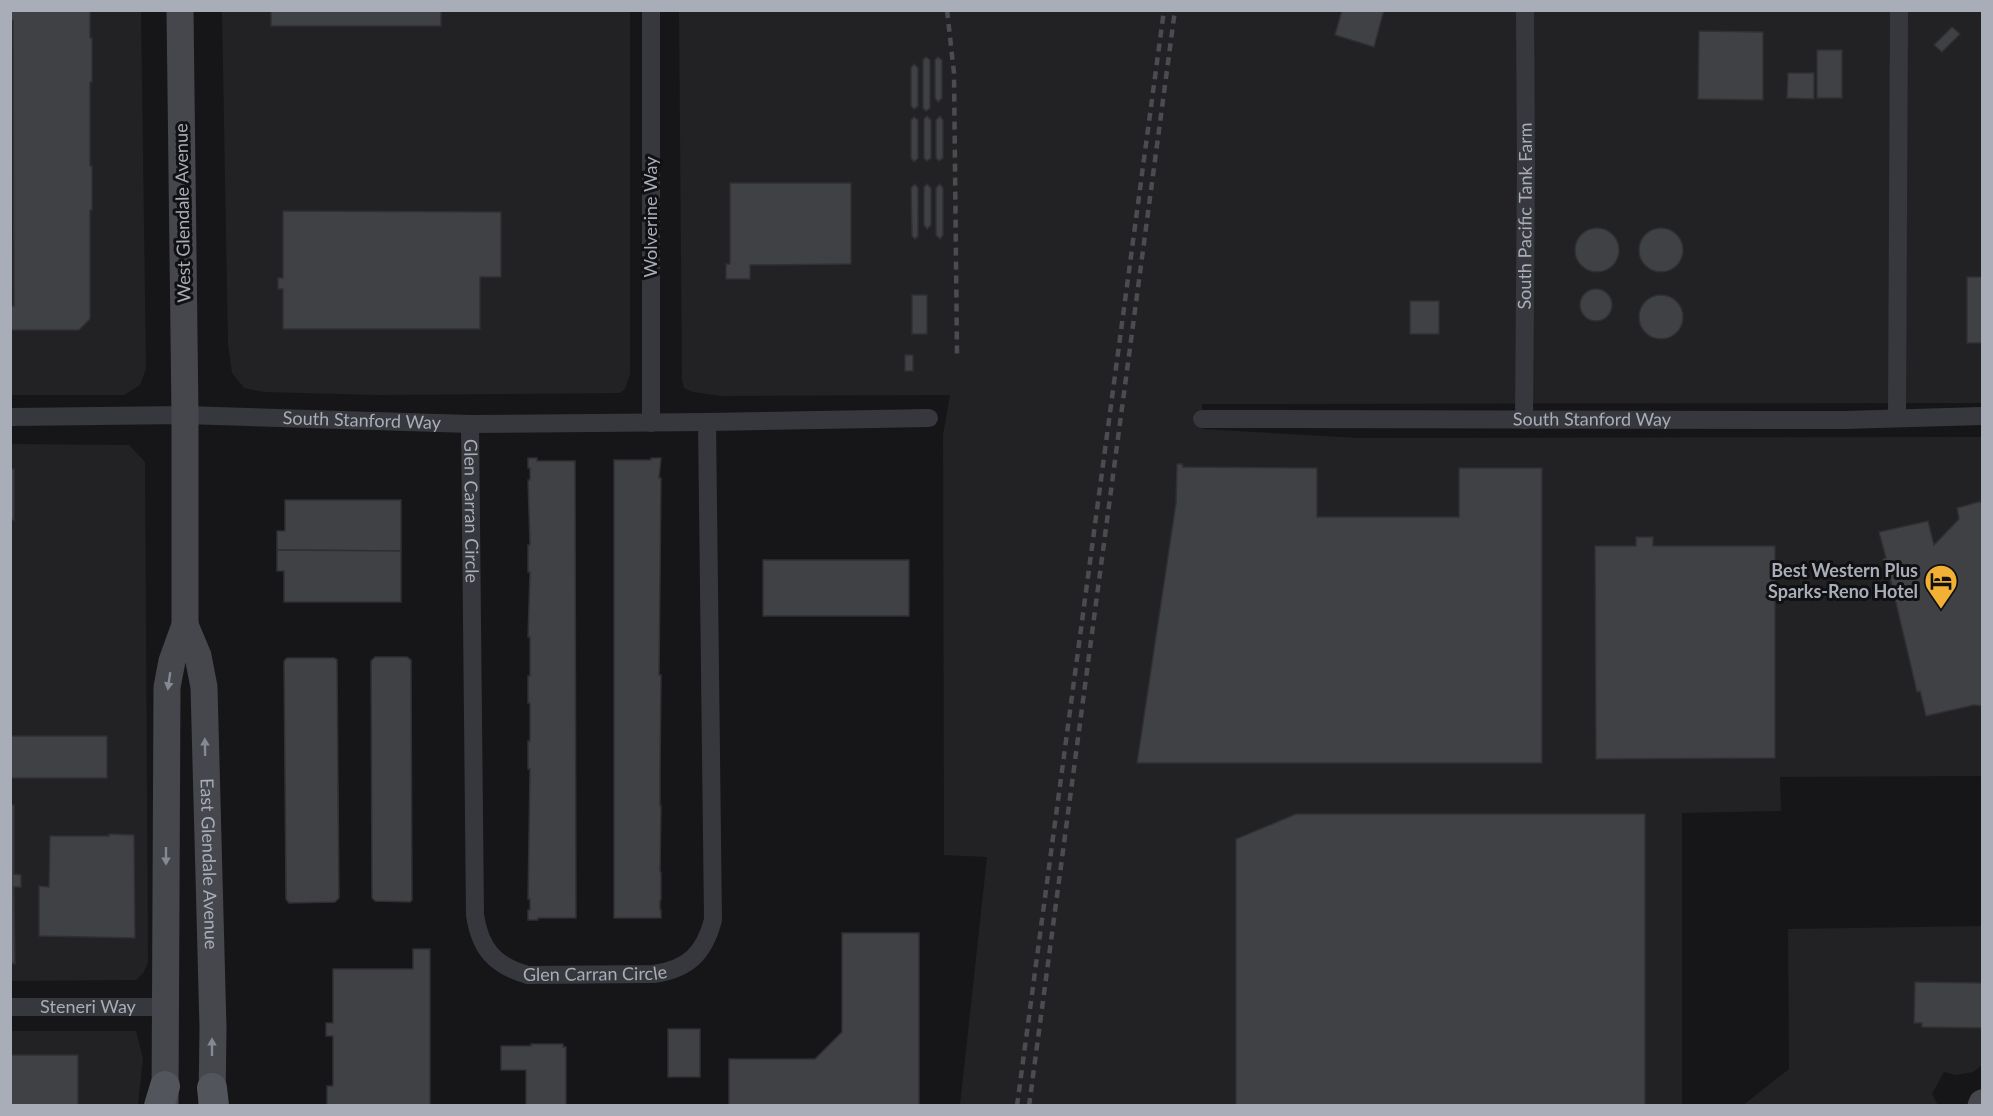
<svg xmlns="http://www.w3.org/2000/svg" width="1993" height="1116" viewBox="0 0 1993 1116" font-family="Lato,sans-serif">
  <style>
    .built { fill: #222225 }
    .building { fill: #404145; stroke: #303034; stroke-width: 1.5 }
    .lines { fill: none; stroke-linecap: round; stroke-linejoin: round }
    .street { stroke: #37383d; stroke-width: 18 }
    .secondary { stroke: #45474d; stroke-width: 27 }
    .primary { stroke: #53555c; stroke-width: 30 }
    .rail { stroke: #4a4c52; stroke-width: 4.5; stroke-dasharray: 8 6; stroke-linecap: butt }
    .oneway { fill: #858993 }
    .labels { text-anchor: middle; stroke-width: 6; stroke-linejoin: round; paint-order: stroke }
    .street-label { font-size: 18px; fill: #a8adb8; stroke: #111113 }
    .poi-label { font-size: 18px; font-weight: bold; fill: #a8adb8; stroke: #111113; text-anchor: end }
  </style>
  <rect width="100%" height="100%" fill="#161618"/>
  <!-- built -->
  <g class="built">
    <path d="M 10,11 L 141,11 L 146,369 L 140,385 L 124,395 L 11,395 Z"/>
    <path d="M 222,11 L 630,11 L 630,374 L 625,389 L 620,393 L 379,395 L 264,392 L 244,388 L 232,373 L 228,344 Z"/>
    <path d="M 679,11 L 1982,11 L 1982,403 L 1202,404 L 1202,429 L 1359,438 L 1982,437 L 1982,776 L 1780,777 L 1781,811 L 1682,813 L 1682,1105 L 960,1105 L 987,857 L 944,855 L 943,435 L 950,395 L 720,396 L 693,392 L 684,388 L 682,380 Z"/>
    <path d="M 11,444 L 129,445 L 145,462 L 148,962 L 144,972 L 136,980 L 11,981 Z"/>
    <path d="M 1982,926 L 1982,1065 L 1973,1072 L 1956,1075 L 1944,1072 L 1932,1094 L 1938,1105 L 1742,1106 L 1789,1069 L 1788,929 Z"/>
    <path d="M 11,1031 L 136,1031 L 143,1058 L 138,1105 L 11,1106 Z"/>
  </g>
  <!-- building -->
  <g class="building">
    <path d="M 10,10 L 90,10 L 90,38 L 92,38 L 92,82 L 90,82 L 90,166 L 92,166 L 92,210 L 90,210 L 90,319 L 79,330 L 10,330 L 10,306 L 14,306 L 13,21 L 10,21 Z"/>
    <rect x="271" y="10" width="170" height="16"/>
    <path d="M 1342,10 L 1384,10 L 1374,47 L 1335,35 Z"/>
    <path d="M 1952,27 L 1960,34 L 1942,52 L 1934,45 Z"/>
    <path d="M 1699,31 L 1763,32 L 1763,100 L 1698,99 Z"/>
    <rect x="1817" y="50" width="25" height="48"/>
    <path d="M 926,57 L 930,60 L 930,108 L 926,111 L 923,108 L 923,60 Z"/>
    <path d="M 938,57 L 942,60 L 942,98 L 938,102 L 935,98 L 935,60 Z"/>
    <path d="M 914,64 L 918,68 L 918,106 L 914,109 L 911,106 L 911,68 Z"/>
    <path d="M 1788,73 L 1814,73 L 1814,99 L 1787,98 Z"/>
    <path d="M 927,116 L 931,120 L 931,158 L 927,161 L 924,158 L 924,119 Z"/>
    <path d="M 940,116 L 943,120 L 943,158 L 939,161 L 936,158 L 936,120 Z"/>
    <path d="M 914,117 L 918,120 L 918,158 L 914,162 L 911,158 L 911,120 Z"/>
    <path d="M 730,183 L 851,183 L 851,264 L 750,265 L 750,279 L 726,279 L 726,264 L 730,264 Z"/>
    <path d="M 915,184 L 918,188 L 918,236 L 915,239 L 912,236 L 911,188 Z"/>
    <path d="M 927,184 L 931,188 L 931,225 L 927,229 L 924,225 L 924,187 Z"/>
    <path d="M 940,184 L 943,188 L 943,235 L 940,239 L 936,235 L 936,188 Z"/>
    <path d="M 283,211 L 501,212 L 501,277 L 480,277 L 480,329 L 283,329 L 283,289 L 278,289 L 278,278 L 283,278 Z"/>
    <circle cx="1597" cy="250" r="22"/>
    <circle cx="1661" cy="250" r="22"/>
    <rect x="1967" y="277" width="15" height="66"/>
    <circle cx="1596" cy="305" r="16"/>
    <circle cx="1661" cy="317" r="22"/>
    <rect x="912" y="295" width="15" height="39"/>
    <rect x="1410" y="301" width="29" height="33"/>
    <rect x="905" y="355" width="8" height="16"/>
    <path d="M 528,458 L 537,458 L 537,461 L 575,461 L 576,918 L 538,918 L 538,920 L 528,920 L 528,910 L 530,910 L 530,899 L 528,899 L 530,769 L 528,769 L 528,741 L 530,741 L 530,703 L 528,703 L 528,676 L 530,676 L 530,637 L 528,637 L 530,572 L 528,572 L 528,545 L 530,545 L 528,480 L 530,480 L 530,468 L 528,468 Z"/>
    <path d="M 651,458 L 661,458 L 659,478 L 661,478 L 659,675 L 661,675 L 661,681 L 660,769 L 660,806 L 661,806 L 660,872 L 661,872 L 661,900 L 660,900 L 660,910 L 661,910 L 661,918 L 614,918 L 614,460 L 651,460 Z"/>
    <path d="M 1177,464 L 1182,464 L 1183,467 L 1317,468 L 1317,517 L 1459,517 L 1459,468 L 1542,468 L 1542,763 L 1137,763 L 1176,503 Z"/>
    <rect x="10" y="469" width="4" height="51"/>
    <path d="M 285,500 L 401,500 L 401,551 L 277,550 L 277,531 L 285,531 Z"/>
    <path d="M 1982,501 L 1982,706 L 1974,705 L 1926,716 L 1920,691 L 1917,692 L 1888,569 L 1886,569 L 1883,559 L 1886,558 L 1879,532 L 1928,521 L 1934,545 L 1959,519 L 1957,508 Z"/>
    <path d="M 1636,537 L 1653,537 L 1653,546 L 1775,546 L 1775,758 L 1596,759 L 1595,546 L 1636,546 Z"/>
    <path d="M 277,550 L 401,551 L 401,602 L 284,602 L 284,571 L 277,571 Z"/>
    <rect x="763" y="560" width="146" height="56"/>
    <path d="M 375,657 L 407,657 L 411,660 L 412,900 L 410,902 L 375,901 L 372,898 L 371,661 Z"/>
    <path d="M 287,658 L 334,658 L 337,660 L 339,898 L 335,902 L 289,903 L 286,899 L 284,661 Z"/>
    <rect x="10" y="736" width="97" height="42"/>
    <path d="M 10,805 L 14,805 L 14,874 L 21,875 L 21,887 L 14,887 L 15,964 L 10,963 Z"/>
    <path d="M 1296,814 L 1645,814 L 1645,1106 L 1236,1106 L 1236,839 Z"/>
    <path d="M 109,834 L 134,835 L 135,938 L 39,936 L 39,886 L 49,887 L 50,836 L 109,836 Z"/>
    <path d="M 842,933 L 919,933 L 919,1106 L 729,1106 L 729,1059 L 815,1059 L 842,1032 Z"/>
    <path d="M 413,949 L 430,949 L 430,1106 L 327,1106 L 327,1086 L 333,1086 L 333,1036 L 326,1036 L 326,1023 L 333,1023 L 333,969 L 413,969 Z"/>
    <path d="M 1915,982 L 1982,983 L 1982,1028 L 1922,1027 L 1922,1023 L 1914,1023 Z"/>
    <rect x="668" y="1029" width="32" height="48"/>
    <path d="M 531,1044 L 563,1044 L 563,1047 L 566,1047 L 566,1106 L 526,1106 L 526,1070 L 501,1070 L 501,1046 L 531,1046 Z"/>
    <rect x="10" y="1055" width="68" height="51"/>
  </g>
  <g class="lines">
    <!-- street -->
    <g class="street">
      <path id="s1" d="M 10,417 L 185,415 L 470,424 L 707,422 L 929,418"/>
      <path d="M 1897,418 L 1899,10"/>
      <path id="s2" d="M 1202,419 L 1844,420 L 1982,416"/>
      <path id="s3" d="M 1524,420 L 1526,165 L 1525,10"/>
      <path d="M 651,423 L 651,10"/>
      <path id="s4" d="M 470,424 L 475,915 C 480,949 495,966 528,975 L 654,974 C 688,969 704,954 713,920 L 707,422"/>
      <path id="s5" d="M 10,1007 L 165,1007"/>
    </g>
    <!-- secondary -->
    <g class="secondary">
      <path id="s6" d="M 185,625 L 198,656 L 204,687 L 213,1028 L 212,1106"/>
      <path d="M 165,1106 L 167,687 L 172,661 L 185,625 L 185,415 L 180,10"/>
      <path d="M 1981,1106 L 1982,1103"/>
    </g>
    <!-- primary -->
    <g class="primary">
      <path d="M 212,1088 L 214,1106"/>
      <path d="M 159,1106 L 165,1086"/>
    </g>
    <!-- rail -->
    <g class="rail">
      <path d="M 947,10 L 954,73 L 957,354"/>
      <path d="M 1017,1106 L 1164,10"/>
      <path d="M 1029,1106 L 1175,10"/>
    </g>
  </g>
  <!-- one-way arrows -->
  <defs><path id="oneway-solid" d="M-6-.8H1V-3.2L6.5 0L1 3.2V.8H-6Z" transform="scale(1.5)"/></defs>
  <g class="oneway">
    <use href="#oneway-solid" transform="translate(169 681) rotate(98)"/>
    <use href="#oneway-solid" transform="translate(205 747) rotate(-91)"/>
    <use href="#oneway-solid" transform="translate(166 856) rotate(90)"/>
    <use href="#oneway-solid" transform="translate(212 1047) rotate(-90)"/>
  </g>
  <!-- icons -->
  <defs>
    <g id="hotel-pin" transform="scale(1.725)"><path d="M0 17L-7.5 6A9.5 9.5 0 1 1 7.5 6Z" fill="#f2b134" stroke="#111113"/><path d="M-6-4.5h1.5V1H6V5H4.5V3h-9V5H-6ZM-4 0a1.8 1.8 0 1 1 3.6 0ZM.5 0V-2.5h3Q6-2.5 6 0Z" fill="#111"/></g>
  </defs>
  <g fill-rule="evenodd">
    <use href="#hotel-pin" x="1941" y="581"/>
  </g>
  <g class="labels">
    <!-- street labels -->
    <g class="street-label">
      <text transform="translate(183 213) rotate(-91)" y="6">West Glendale Avenue</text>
      <text dy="6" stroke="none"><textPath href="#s3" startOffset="204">South Pacific Tank Farm</textPath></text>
      <text transform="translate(651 217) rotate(-90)" y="6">Wolverine Way</text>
      <text dy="6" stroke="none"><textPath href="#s2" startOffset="390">South Stanford Way</textPath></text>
      <text dy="6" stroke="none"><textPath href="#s1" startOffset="352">South Stanford Way</textPath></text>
      <text dy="6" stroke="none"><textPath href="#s4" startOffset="87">Glen Carran Circle</textPath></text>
      <text dy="6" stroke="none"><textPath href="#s6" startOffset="242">East Glendale Avenue</textPath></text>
      <text dy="6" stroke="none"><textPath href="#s4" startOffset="644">Glen Carran Circle</textPath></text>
      <text dy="6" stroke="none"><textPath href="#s5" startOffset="78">Steneri Way</textPath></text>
    </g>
    <!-- poi labels -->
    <g class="poi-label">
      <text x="1918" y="577">Best Western Plus<tspan x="1918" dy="21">Sparks-Reno Hotel</tspan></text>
    </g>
  </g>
  <!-- border -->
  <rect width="1993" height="1116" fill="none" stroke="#a8adb8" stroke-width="24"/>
</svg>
